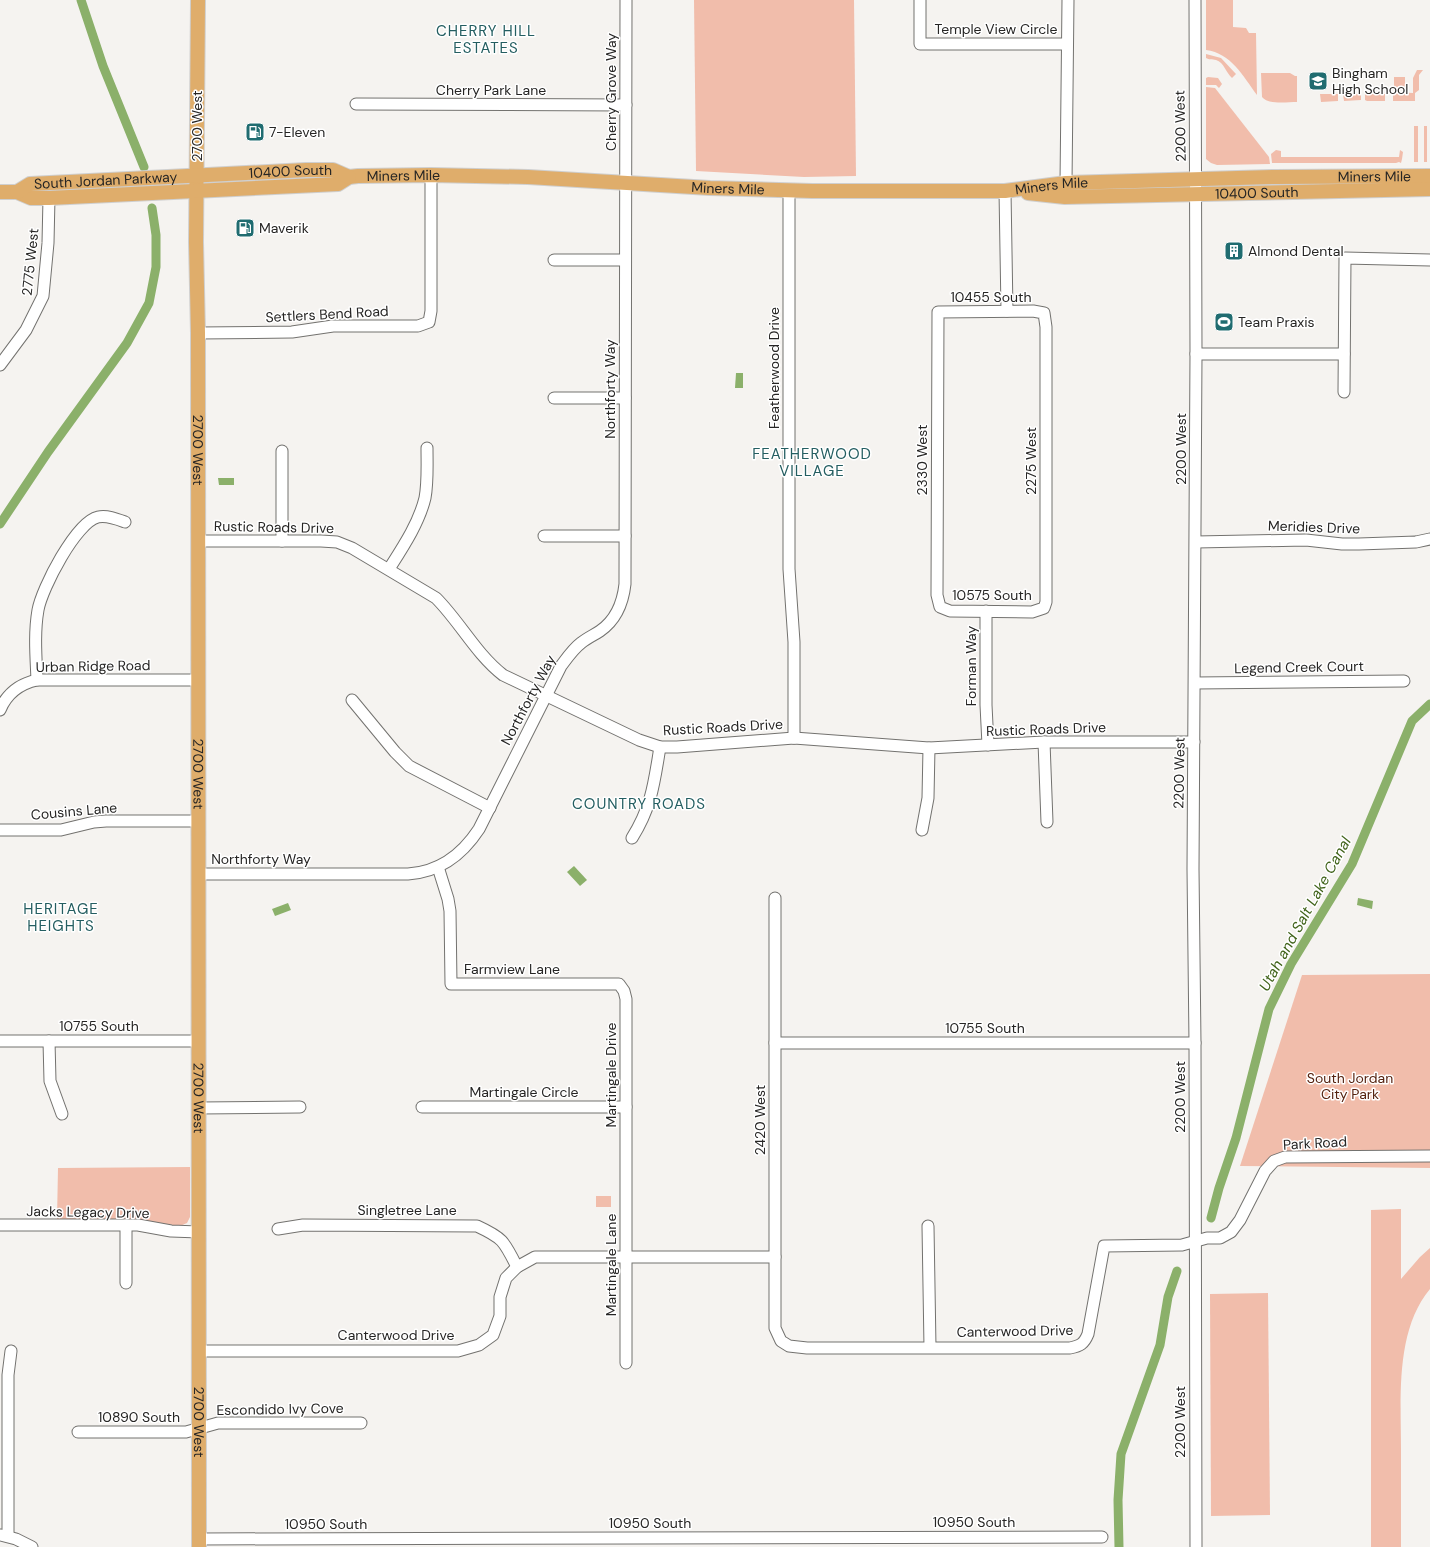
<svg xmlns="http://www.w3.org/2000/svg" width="1430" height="1547" viewBox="0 0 1430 1547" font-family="'DM Sans',sans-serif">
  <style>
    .green { fill: #f1bdab }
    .water { fill: #8bb06a }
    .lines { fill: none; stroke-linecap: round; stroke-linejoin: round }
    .canal { stroke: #8bb06a; stroke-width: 9 }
    .minor-casing { stroke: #73726f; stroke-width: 13 }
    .major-casing { stroke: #cfcfcf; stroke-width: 16 }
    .minor { stroke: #fff; stroke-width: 11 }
    .major { stroke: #dfad6b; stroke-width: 14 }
    .labels { text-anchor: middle; stroke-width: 3; stroke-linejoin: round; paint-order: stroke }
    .street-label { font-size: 14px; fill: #262524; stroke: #fff }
    .poi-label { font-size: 14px; fill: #262524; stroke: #fff; text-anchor: start }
    .park-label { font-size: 14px; fill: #562310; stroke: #fff }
    .neighbourhood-label { font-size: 15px; letter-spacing: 1px; fill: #245e61; stroke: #fff }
    .water-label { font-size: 15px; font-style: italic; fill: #40631a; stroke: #fff }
  </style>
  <rect width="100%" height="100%" fill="#f5f3f0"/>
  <!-- green -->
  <g class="green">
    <path d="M 694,0 L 854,0 L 856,176 L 804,177 L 696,171 Z"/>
    <path d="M 1206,0 L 1233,0 L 1233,27 L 1246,28 L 1249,33 L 1256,33 L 1257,95 C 1243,76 1231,53 1206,50 Z"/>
    <path d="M 1206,54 L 1221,58 L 1236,74 L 1232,78 C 1226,73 1224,62 1216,60 C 1212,59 1209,60 1206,58 Z"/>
    <path d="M 1417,70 L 1423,70 L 1419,75 L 1419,90 L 1415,93 L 1415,101 L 1393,101 L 1393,92 L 1413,93 L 1413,78 Z"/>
    <path d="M 1261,73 L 1290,73 L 1295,76 L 1297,76 L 1297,102 C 1287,102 1268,105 1262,97 Z"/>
    <path d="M 1208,77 L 1218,78 L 1222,84 L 1219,88 L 1216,85 L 1206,85 L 1206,78 Z"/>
    <rect x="1394" y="77" width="11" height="11"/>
    <path d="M 1206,87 L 1215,88 L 1269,157 L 1270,164 L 1217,165 L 1211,163 L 1206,159 Z"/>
    <path d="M 1320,94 L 1338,94 L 1338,101 L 1321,102 Z"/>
    <path d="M 1343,94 L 1361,94 L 1361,100 L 1344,101 Z"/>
    <path d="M 1365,94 L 1385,94 L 1385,101 L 1367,101 L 1365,100 Z"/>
    <rect x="1414" y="126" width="4" height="36"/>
    <rect x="1424" y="126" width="3" height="36"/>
    <path d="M 1276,150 L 1281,151 L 1281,157 L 1399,157 L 1400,150 L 1403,152 L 1402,159 L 1401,163 L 1399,162 L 1396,163 L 1272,163 L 1271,154 Z"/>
    <path d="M 1430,974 L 1430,1168 L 1240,1166 L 1302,975 Z"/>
    <path d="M 190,1167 L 190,1217 L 187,1223 L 180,1226 L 138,1220 L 57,1219 L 58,1168 Z"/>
    <rect x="596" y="1196" width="15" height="11"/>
    <path d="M 1401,1209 L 1401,1279 L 1420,1257 L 1430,1248 L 1430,1289 C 1395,1331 1401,1398 1401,1449 C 1401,1482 1401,1514 1401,1547 L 1371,1547 L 1371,1210 Z"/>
    <path d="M 1268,1293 L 1270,1515 L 1211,1516 L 1210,1294 Z"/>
  </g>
  <!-- water -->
  <g class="water">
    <path d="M 736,373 L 743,373 L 743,388 L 735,388 Z"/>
    <path d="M 218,478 L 234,478 L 234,485 L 219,485 Z"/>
    <path d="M 574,866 L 587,880 L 580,886 L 567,872 Z"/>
    <path d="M 1358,898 L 1373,901 L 1372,909 L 1357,905 Z"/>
    <path d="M 288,903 L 291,910 L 275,916 L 272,909 Z"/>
  </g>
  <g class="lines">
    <!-- canal -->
    <g class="canal">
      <path d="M 81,0 L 103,66 L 144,167"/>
      <path d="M 0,524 L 48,452 L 127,343 L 149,303 L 156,267 L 156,235 L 152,208"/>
      <path d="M 1211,1218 L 1219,1188 L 1236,1138 L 1269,1009 L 1291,964 L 1352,864 L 1412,721 L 1430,704"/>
      <path d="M 1119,1547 L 1118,1500 L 1121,1454 L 1160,1345 L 1168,1297 L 1177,1271"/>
    </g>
    <!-- minor casing -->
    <g class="minor-casing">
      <g id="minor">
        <path d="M 920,0 L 920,44 L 1067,44"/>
        <path d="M 1195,0 L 1196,354 L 1193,869 L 1195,1043 L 1196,1547"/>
        <path d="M 356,104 L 626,105"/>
        <path d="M 1066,183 L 1068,0"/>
        <path d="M 789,190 L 789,569 L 794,642 L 794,738"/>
        <path d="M 1005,191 L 1007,311"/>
        <path d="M 554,260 L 625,260"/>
        <path d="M 1033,311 L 1044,313 L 1046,327 L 1046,602 L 1044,608 L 1032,612 L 950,611 L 940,607 L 937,595 L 938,312 Z"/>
        <path d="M 198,333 L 292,332 L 333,326 L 418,326 L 429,322 L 431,311 L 431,175"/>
        <path d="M 1196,354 L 1344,354"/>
        <path d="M 0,365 L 26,330 L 43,296 L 48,243 L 49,198"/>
        <path d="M 1344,392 L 1345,258 L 1430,260"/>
        <path d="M 554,398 L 625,398"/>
        <path d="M 282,451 L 282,541"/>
        <path d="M 544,536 L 625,536"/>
        <path d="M 198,541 L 321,541 L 337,542 L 352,548 L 436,598 C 460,622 476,654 503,675 L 639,740 L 660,747 L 677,747 L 794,738 L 929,748 L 1044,742 L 1194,742"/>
        <path d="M 1196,542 L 1306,540 L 1342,544 L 1359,544 L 1416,542 L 1430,539"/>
        <path d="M 389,569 C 403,547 419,523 425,498 C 428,482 427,465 427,448"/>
        <path d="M 986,611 L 986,705 L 988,745"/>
        <path d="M 37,680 C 36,657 34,633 38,610 C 42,588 76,522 98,517 C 107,515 117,519 125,522"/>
        <path d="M 1195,683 L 1404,681"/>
        <path d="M 352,700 L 395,752 L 409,766 L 490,808"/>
        <path d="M 0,710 C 7,693 19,684 37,680 L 198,680"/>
        <path d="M 1044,742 L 1047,822"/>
        <path d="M 0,830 L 61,830 L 94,822 L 106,821 L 199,821"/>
        <path d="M 922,830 L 928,798 L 929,748"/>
        <path d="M 632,838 C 652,806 654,783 660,747"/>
        <path d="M 438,867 L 448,899 L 450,911 L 451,984 L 619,984 L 624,991 L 626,999 L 626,1363"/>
        <path d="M 199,874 L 408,874 C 440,872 462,855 479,829 L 561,666 C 567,658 573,649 581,643 C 587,638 594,635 600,631 C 616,620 623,602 625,584 L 626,0"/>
        <path d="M 775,898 L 775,1328 L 781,1341 L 789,1346 L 807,1348 L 1070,1348 C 1080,1346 1084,1344 1088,1334 L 1104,1246 L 1182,1245 L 1207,1238 L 1220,1238 L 1231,1232 L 1240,1220 L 1265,1171 L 1274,1161 L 1285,1157 L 1430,1156"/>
        <path d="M 0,1041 L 199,1041"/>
        <path d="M 49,1041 L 50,1081 L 62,1114"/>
        <path d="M 775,1043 L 1195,1043"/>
        <path d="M 422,1107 L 626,1107"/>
        <path d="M 199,1108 L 300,1107"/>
        <path d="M 0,1225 L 138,1225 L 171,1231 L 199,1232"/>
        <path d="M 126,1225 L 126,1283"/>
        <path d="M 928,1226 L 930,1347"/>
        <path d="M 278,1229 L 303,1225 L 477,1226 C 503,1238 504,1241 517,1267"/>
        <path d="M 199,1351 L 458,1351 L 479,1345 L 493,1335 L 500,1316 L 500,1297 L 506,1278 L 517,1267 L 535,1257 L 775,1257"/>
        <path d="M 78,1432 L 186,1432 L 218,1423 L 361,1423"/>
        <path d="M 1,1535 L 16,1539 L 32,1547"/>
        <path d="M 8,1536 L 8,1375 L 11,1351"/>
        <path d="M 199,1539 L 1102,1537"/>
      </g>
    </g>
    <!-- major casing -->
    <g class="major-casing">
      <g id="major">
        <path id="s1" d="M 198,0 L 196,242 L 198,333 L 199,1547"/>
        <path id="s2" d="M 0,192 L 17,192 L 31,198 L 49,198 L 338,184 L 349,177 L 358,176 L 431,175 L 528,177 L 710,188 L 812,191 L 1005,191 L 1066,183 L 1274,177 L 1430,176"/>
        <path id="s3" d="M 17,192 L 30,184 L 306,170 L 333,170 L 349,177"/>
        <path id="s4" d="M 1028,193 L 1065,197 L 1430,189"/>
      </g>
    </g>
    <!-- minor -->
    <use href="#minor" class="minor"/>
    <!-- major -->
    <use href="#major" class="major"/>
  </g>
  <!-- icons -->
  <defs>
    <g id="school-square" transform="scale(1)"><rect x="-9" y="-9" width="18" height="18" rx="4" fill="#206c70" stroke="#fff"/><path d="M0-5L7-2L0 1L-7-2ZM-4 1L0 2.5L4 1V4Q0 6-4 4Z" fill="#fff"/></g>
    <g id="fuel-square" transform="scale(1)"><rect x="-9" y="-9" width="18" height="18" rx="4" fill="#206c70" stroke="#fff"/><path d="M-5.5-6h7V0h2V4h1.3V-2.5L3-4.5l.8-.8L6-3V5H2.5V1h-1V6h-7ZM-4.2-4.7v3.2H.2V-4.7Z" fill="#fff"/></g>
    <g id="building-square" transform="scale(1)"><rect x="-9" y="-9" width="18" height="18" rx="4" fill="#206c70" stroke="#fff"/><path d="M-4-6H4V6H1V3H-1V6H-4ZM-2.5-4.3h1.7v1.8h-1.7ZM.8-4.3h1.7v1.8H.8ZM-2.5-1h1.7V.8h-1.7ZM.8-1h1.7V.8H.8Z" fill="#fff"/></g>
    <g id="stadium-square" transform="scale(1)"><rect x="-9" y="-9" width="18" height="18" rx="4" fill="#206c70" stroke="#fff"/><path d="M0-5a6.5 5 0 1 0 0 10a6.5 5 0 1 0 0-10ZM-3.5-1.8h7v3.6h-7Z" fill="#fff"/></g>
  </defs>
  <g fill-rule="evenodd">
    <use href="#school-square" x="1318" y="81"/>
    <use href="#fuel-square" x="255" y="132"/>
    <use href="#fuel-square" x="245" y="228"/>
    <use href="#building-square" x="1234" y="251"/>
    <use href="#stadium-square" x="1224" y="322"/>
  </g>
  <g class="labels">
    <!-- street labels -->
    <g class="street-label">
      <text x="996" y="34">Temple View Circle</text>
      <text x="491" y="95">Cherry Park Lane</text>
      <text transform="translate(611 92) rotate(-90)" y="5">Cherry Grove Way</text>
      <text transform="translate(197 126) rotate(-90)" y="5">2700 West</text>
      <text transform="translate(1180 126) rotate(-91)" y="5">2200 West</text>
      <text dy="5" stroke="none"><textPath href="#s3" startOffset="276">10400 South</textPath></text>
      <text dy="5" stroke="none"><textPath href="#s2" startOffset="407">Miners Mile</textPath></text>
      <text dy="5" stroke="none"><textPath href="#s2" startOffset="1379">Miners Mile</textPath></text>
      <text dy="5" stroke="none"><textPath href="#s3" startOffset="91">South Jordan Parkway</textPath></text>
      <text dy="5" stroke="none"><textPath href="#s2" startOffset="1056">Miners Mile</textPath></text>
      <text dy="5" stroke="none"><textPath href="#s2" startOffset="732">Miners Mile</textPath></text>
      <text dy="5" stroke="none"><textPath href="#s4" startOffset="229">10400 South</textPath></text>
      <text transform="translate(30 262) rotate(-84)" y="5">2775 West</text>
      <text x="991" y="302">10455 South</text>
      <text transform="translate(327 314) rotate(-3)" y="5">Settlers Bend Road</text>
      <text transform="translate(774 368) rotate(-90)" y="5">Featherwood Drive</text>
      <text transform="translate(610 389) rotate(-90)" y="5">Northforty Way</text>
      <text dy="5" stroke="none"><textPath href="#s1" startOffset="450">2700 West</textPath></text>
      <text transform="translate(1181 449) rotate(-90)" y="5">2200 West</text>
      <text transform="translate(922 460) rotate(-90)" y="5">2330 West</text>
      <text transform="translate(1031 461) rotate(-90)" y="5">2275 West</text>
      <text transform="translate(274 527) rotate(1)" y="5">Rustic Roads Drive</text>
      <text transform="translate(1314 527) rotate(2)" y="5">Meridies Drive</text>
      <text x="992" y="600">10575 South</text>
      <text transform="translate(93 666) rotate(-1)" y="5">Urban Ridge Road</text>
      <text transform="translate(971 666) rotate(-90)" y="5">Forman Way</text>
      <text transform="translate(1299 667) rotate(-1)" y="5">Legend Creek Court</text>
      <text transform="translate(528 700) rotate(-62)" y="5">Northforty Way</text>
      <text transform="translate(723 727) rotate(-3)" y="5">Rustic Roads Drive</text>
      <text transform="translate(1046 729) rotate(-2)" y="5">Rustic Roads Drive</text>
      <text dy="5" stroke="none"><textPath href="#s1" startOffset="774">2700 West</textPath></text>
      <text transform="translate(1179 773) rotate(-89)" y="5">2200 West</text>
      <text transform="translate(74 811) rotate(-5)" y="5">Cousins Lane</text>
      <text x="261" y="864">Northforty Way</text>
      <text x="512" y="974">Farmview Lane</text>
      <text x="99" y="1031">10755 South</text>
      <text x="985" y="1033">10755 South</text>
      <text transform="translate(611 1075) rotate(-90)" y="5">Martingale Drive</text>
      <text x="524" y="1097">Martingale Circle</text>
      <text dy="5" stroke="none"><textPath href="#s1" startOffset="1098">2700 West</textPath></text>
      <text transform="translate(1180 1097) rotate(-90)" y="5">2200 West</text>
      <text transform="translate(760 1120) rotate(-90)" y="5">2420 West</text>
      <text transform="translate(1315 1143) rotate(-3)" y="5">Park Road</text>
      <text x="407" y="1215">Singletree Lane</text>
      <text transform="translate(88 1212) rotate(1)" y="5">Jacks Legacy Drive</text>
      <text transform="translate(611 1265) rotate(-90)" y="5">Martingale Lane</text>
      <text transform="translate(1015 1331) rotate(-1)" y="5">Canterwood Drive</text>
      <text x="396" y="1340">Canterwood Drive</text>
      <text transform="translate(280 1409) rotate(-1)" y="5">Escondido Ivy Cove</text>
      <text x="139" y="1422">10890 South</text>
      <text dy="5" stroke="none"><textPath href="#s1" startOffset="1422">2700 West</textPath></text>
      <text transform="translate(1180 1422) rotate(-90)" y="5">2200 West</text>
      <text x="974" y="1527">10950 South</text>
      <text x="650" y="1528">10950 South</text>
      <text x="326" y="1529">10950 South</text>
    </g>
    <!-- poi labels -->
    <g class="poi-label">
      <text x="1332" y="78">Bingham<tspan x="1332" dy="16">High School</tspan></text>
      <text x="269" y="137">7-Eleven</text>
      <text x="259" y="233">Maverik</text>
      <text x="1248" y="256">Almond Dental</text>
      <text x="1238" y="327">Team Praxis</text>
    </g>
    <!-- park labels -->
    <g class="park-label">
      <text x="1350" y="1083">South Jordan<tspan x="1350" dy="16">City Park</tspan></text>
    </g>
    <!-- neighbourhood labels -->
    <g class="neighbourhood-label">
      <text x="486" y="36">CHERRY HILL<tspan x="486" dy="17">ESTATES</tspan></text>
      <text x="812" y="459">FEATHERWOOD<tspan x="812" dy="17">VILLAGE</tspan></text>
      <text x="639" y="809">COUNTRY ROADS</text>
      <text x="61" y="914">HERITAGE<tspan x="61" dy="17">HEIGHTS</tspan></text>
    </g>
    <!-- water labels -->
    <g class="water-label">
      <text transform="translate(1305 914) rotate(-61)" y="5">Utah and Salt Lake Canal</text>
    </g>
  </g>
</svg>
